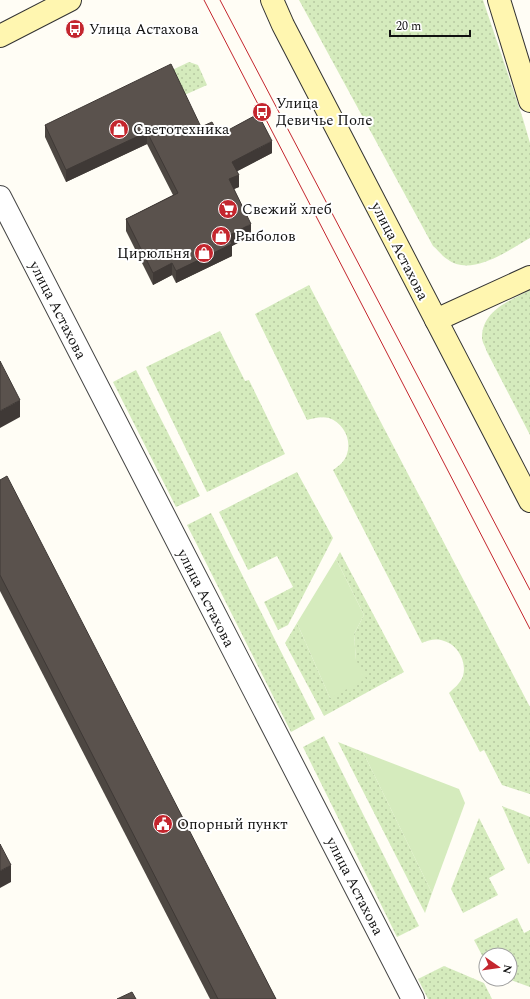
<svg xmlns="http://www.w3.org/2000/svg" width="530" height="999" viewBox="0 0 530 999" font-family="Spectral,serif">
  <style>
    .grass { fill: url(#grass-dots) }
    .park { fill: #d5ebbd }
    .lines { fill: none; stroke-linecap: round; stroke-linejoin: round }
    .tertiary-casing { stroke: #444; stroke-width: 24 }
    .secondary-casing { stroke: #333; stroke-width: 24 }
    .tertiary { stroke: #fff; stroke-width: 22 }
    .secondary { stroke: #fff6b0; stroke-width: 22 }
    .tram { stroke: #c4262e; stroke-width: 1 }
    .wall { fill: #4d4742 }
    .shaded-wall { fill: #3f3936 }
    .building { fill: #5a524d; stroke: #3f3936 }
    .labels { text-anchor: middle; stroke-width: 4; stroke-linejoin: round; paint-order: stroke }
    .poi-label { font-size: 15px; fill: #111; stroke: #fff; text-anchor: start }
    .street-label { font-size: 15px; fill: #111; stroke: #fff }
  </style>
  <defs>
    <pattern id="grass-dots" width="8" height="8" patternUnits="userSpaceOnUse"><rect width="8" height="8" fill="#d5ebbd"/><path d="M2 2h.1M6 6h.1" fill="none" stroke="#b6c8a1" stroke-width="1.8" stroke-linecap="round"/></pattern>
  </defs>
  <rect width="100%" height="100%" fill="#fffdf5"/>
  <!-- grass -->
  <g class="grass">
    <path d="M 299,0 L 483,0 L 523,119 L 530,143 L 530,238 C 509,250 471,278 447,259 C 442,256 438,250 433,246 Z"/>
    <path d="M 189,62 L 198,65 L 207,85 L 180,97 L 168,72 Z"/>
    <path d="M 309,285 L 530,707 L 530,794 L 502,785 L 484,750 L 480,752 L 449,693 C 454,688 460,684 463,676 C 467,662 458,645 444,641 C 436,638 429,640 422,643 L 333,470 C 339,466 345,461 347,454 C 352,439 343,423 329,418 C 321,416 314,418 307,420 L 255,314 Z"/>
    <path d="M 530,290 L 530,435 L 487,352 C 486,348 482,342 482,338 C 482,310 510,301 530,290 Z"/>
    <path d="M 220,331 L 245,381 L 249,380 L 285,454 L 207,492 L 146,367 Z"/>
    <path d="M 136,370 L 200,496 L 176,507 L 113,382 Z"/>
    <path d="M 297,472 L 333,538 L 288,625 L 278,630 L 264,602 L 293,587 L 277,556 L 248,570 L 219,512 Z"/>
    <path d="M 211,513 L 315,719 L 291,732 L 187,525 Z"/>
    <path d="M 340,552 L 404,672 L 324,716 L 285,643 L 297,623 L 330,698 L 356,660 L 354,634 L 364,615 L 336,559 Z"/>
    <path d="M 324,736 L 419,926 L 397,937 L 303,747 Z"/>
    <path d="M 338,742 L 363,752 L 432,893 L 425,913 Z"/>
    <path d="M 502,806 L 530,817 L 530,863 L 528,864 Z"/>
    <path d="M 479,818 L 505,869 L 489,878 L 498,895 L 463,913 L 451,889 Z"/>
    <path d="M 517,918 L 524,933 L 530,930 L 530,987 L 508,979 L 510,979 L 510,955 L 486,955 L 486,963 L 474,940 Z"/>
    <path d="M 444,966 L 484,983 L 492,999 L 428,999 L 418,979 Z"/>
  </g>
  <!-- park -->
  <g class="park">
    <path d="M 336,559 L 364,615 L 354,634 L 356,660 L 366,679 L 330,698 L 297,623 Z"/>
    <path d="M 363,752 L 459,789 L 465,803 L 432,893 Z"/>
  </g>
  <g class="lines">
    <!-- tertiary casing -->
    <g class="tertiary-casing">
      <path id="tertiary" d="M 0,197 L 413,999"/>
    </g>
    <!-- secondary casing -->
    <g class="secondary-casing">
      <g id="secondary">
        <path d="M 272,0 L 283,25 L 530,501"/>
        <path d="M 499,0 L 530,101"/>
        <path d="M 0,36 L 70,0"/>
        <path d="M 436,320 L 530,277"/>
      </g>
    </g>
    <!-- tertiary -->
    <use href="#tertiary" class="tertiary"/>
    <!-- secondary -->
    <use href="#secondary" class="secondary"/>
    <!-- tram -->
    <g class="tram">
      <path d="M 204,0 L 530,629"/>
      <path d="M 220,0 L 530,590"/>
    </g>
  </g>
  <!-- wall -->
  <g class="wall">
    <path d="M 45,125 L 201,127 L 219,135 L 272,153 L 237,171 L 239,187 L 234,189 L 251,236 L 232,246 L 232,256 L 176,283 L 172,275 L 153,285 L 126,231 L 126,219 L 173,195 L 147,144 L 66,182 L 45,137 Z"/>
    <path d="M 0,480 L 276,999 L 210,999 L 0,591 Z"/>
  </g>
  <!-- shaded-wall -->
  <g class="shaded-wall">
    <path d="M 147,132 L 147,144 L 66,182 L 66,170 Z"/>
    <path d="M 272,141 L 272,153 L 232,174 L 232,162 Z"/>
    <path d="M 239,175 L 239,187 L 229,191 L 229,179 Z"/>
    <path d="M 251,224 L 251,236 L 232,246 L 232,256 L 176,283 L 176,271 L 228,236 Z"/>
    <path d="M 172,263 L 172,275 L 153,285 L 153,273 Z"/>
    <path d="M 20,400 L 20,417 L 0,428 L 0,411 Z"/>
    <path d="M 11,865 L 11,882 L 0,888 L 0,871 Z"/>
  </g>
  <!-- building -->
  <g class="building">
    <path d="M 171,64 L 201,127 L 212,122 L 219,135 L 258,114 L 272,141 L 232,162 L 239,175 L 229,179 L 251,224 L 228,236 L 232,244 L 176,271 L 172,263 L 153,273 L 126,219 L 178,193 L 147,132 L 66,170 L 45,125 Z"/>
    <path d="M 0,361 L 20,400 L 0,411 Z"/>
    <path d="M 7,476 L 276,999 L 218,999 L 0,575 L 0,480 Z"/>
    <path d="M 0,844 L 11,865 L 0,871 Z"/>
    <path d="M 132,992 L 136,999 L 117,999 Z"/>
  </g>
  <!-- icons -->
  <defs>
    <g id="bus-disc" transform="scale(1)"><circle r="9.5" fill="#c4262e" stroke="#fff"/><path d="M-5-6H5V4H4V6H2V4H-2V6H-4V4H-5ZM-3.5-4V0h7V-4ZM-3.5 1.2v1.5H-2V1.2ZM2 1.2v1.5H3.5V1.2Z" fill="#fff"/></g>
    <g id="shop-disc" transform="scale(1)"><circle r="9.5" fill="#c4262e" stroke="#fff"/><path d="M-5-2.5h2.3a2.7 3.5 0 0 1 5.4 0H5L5.5 6h-11ZM-1.5-2.5h3a1.5 2.3 0 0 0-3 0Z" fill="#fff"/></g>
    <g id="supermarket-disc" transform="scale(1)"><circle r="9.5" fill="#c4262e" stroke="#fff"/><path d="M-6-5.5h2.5l.6 2H6L4.5 2H-2.5L-4.4-4H-6ZM-1.5 3.2a1.3 1.3 0 1 0 .1 0ZM3 3.2a1.3 1.3 0 1 0 .1 0Z" fill="#fff"/></g>
    <g id="civic-disc" transform="scale(1)"><circle r="9.5" fill="#c4262e" stroke="#fff"/><path d="M-.6-6.5H3V-4.5H.6V-3L4-1V1h2V6H-6V1h2V-1L-.6-3ZM-1.2 2.5V6h2.4V2.5Z" fill="#fff"/></g>
  </defs>
  <g fill-rule="evenodd">
    <use href="#bus-disc" x="75" y="29"/>
    <use href="#bus-disc" x="262" y="112"/>
    <use href="#shop-disc" x="119" y="129"/>
    <use href="#supermarket-disc" x="228" y="209"/>
    <use href="#shop-disc" x="221" y="236"/>
    <use href="#shop-disc" x="204" y="253"/>
    <use href="#civic-disc" x="163" y="824"/>
  </g>
  <g class="labels">
    <!-- poi labels -->
    <g class="poi-label">
      <text x="89" y="34">Улица Астахова</text>
      <text x="276" y="108">Улица<tspan x="276" dy="17">Девичье Поле</tspan></text>
      <text x="133" y="134">Светотехника</text>
      <text x="242" y="214">Свежий хлеб</text>
      <text x="235" y="241">Рыболов</text>
      <text x="190" y="258" text-anchor="end">Цирюльня</text>
      <text x="177" y="829">Опорный пункт</text>
    </g>
    <!-- street labels -->
    <g class="street-label">
      <text transform="translate(400 251) rotate(63)" y="5">улица Астахова</text>
      <text transform="translate(58 310) rotate(63)" y="5">улица Астахова</text>
      <text transform="translate(206 598) rotate(63)" y="5">улица Астахова</text>
      <text transform="translate(355 886) rotate(63)" y="5">улица Астахова</text>
    </g>
  </g>
  <!-- north arrow -->
  <g transform="translate(498 967) rotate(103)"><circle r="19" fill="#ffffff" stroke="#a0a0a0"/>
  <path d="M0-3L7 15L0 10L-7 15Z" fill="#c4262e"/>
  <text y="-6" font-size="11" font-weight="bold" text-anchor="middle" fill="#111111">N</text>
  </g>
  <!-- scale -->
  <path d="M390 30v6h80v-6" fill="none" stroke="#111111" stroke-width="2"/>
  <text x="396" y="30" font-size="12" fill="#111111" stroke="#ffffff" stroke-width="3" paint-order="stroke">20 m</text>
</svg>
